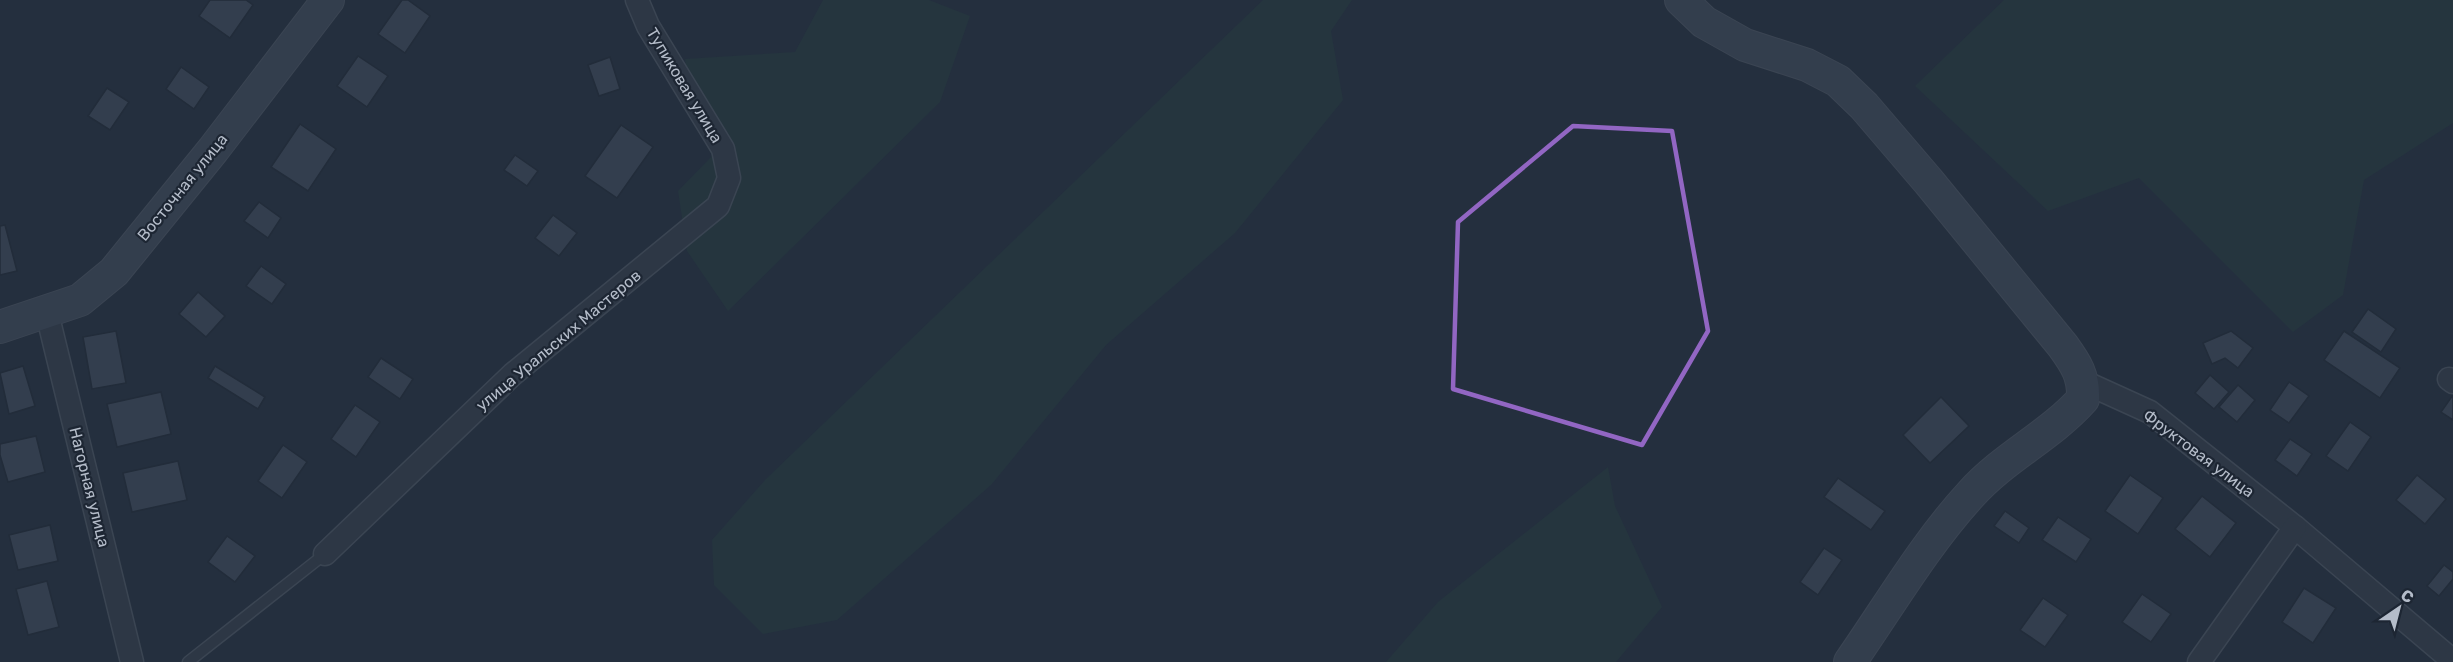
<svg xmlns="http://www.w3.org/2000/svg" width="2453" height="662" viewBox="0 0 2453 662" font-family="Rubik,sans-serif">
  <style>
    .green { fill: #263c3f }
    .building { fill: #455162; stroke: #1f2835; stroke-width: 1.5 }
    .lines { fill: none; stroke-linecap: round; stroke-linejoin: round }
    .lane-casing { stroke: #565f6c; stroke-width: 13 }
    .street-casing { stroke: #565f6c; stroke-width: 25 }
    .secondary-casing { stroke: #565f6c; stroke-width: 34 }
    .lane { stroke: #38414e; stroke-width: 10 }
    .street { stroke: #38414e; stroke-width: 22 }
    .secondary { stroke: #465061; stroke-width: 32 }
    .marked { fill: none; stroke: #9266c3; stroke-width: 4.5; stroke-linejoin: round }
    .labels { text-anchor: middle; stroke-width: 4.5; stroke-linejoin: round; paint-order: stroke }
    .street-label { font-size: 16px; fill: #b4bcc9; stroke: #1d2633 }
  </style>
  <rect width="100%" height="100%" fill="#242f3e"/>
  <!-- green -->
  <g class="green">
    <path d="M 823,0 L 929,0 L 970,16 L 940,102 L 728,311 L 687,251 L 678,191 L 712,156 L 690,111 L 685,59 L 795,52 Z"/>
    <path d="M 1263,0 L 1352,0 L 1331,31 L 1343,100 L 1235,233 L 1106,345 L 991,485 L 837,620 L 763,634 L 714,585 L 712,540 L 765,480 Z"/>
    <path d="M 2004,0 L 2453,0 L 2453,123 L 2364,180 L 2343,295 L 2293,332 L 2139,178 L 2048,211 L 1915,86 Z"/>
    <path d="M 1608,467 L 1615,506 L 1662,607 L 1616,662 L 1386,662 L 1438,602 Z"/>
  </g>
  <!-- building -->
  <g class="building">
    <path d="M 210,0 L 246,0 L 253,5 L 230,38 L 199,16 Z"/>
    <path d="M 402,0 L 408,0 L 430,16 L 405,53 L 378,34 Z"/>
    <path d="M 358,56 L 388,76 L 367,107 L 337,86 Z"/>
    <path d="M 610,57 L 620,89 L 599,96 L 588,65 Z"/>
    <path d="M 181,67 L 209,87 L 194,109 L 166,89 Z"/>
    <path d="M 107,88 L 129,102 L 110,130 L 88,116 Z"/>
    <path d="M 300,124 L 336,149 L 308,191 L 271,167 Z"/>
    <path d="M 621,125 L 653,147 L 617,198 L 585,176 Z"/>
    <path d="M 515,155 L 538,171 L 527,186 L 504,170 Z"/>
    <path d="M 259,202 L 281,218 L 268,238 L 244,221 Z"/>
    <path d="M 553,215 L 577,233 L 559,256 L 535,238 Z"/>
    <path d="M 5,225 L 17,271 L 0,275 L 0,226 Z"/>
    <path d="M 261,266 L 286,284 L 272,304 L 246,286 Z"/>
    <path d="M 198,292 L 225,316 L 206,337 L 179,314 Z"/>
    <path d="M 2368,309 L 2396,329 L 2381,352 L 2352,332 Z"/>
    <path d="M 116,331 L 126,383 L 92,389 L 83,337 Z"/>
    <path d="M 2231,331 L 2253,348 L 2238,368 L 2225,358 L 2212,364 L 2203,343 Z"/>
    <path d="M 2344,331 L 2400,368 L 2380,398 L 2324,360 Z"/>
    <path d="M 381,358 L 413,379 L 400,399 L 368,377 Z"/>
    <path d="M 23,366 L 35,406 L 9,414 L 0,373 Z"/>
    <path d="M 215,366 L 265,397 L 258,409 L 208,378 Z"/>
    <path d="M 2210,375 L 2229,392 L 2214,409 L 2195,393 Z"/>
    <path d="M 2289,382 L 2309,396 L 2289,423 L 2270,410 Z"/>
    <path d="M 2238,385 L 2255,400 L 2237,422 L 2219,407 Z"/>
    <path d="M 161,392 L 171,434 L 117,447 L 107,404 Z"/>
    <path d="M 2453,395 L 2453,420 L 2441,412 Z"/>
    <path d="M 1941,397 L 1969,426 L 1930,463 L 1903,435 Z"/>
    <path d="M 355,405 L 380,422 L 356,457 L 331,439 Z"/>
    <path d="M 2350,422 L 2371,437 L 2348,471 L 2326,456 Z"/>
    <path d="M 36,436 L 45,472 L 8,482 L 0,455 L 0,444 Z"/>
    <path d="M 2290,439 L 2312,454 L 2297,476 L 2275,460 Z"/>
    <path d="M 283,445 L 307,462 L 282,498 L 258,481 Z"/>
    <path d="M 178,461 L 187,500 L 132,512 L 123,473 Z"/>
    <path d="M 2130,475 L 2163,498 L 2138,534 L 2105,511 Z"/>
    <path d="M 2417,475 L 2446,499 L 2425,524 L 2396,500 Z"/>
    <path d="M 1838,478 L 1885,511 L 1871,530 L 1824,497 Z"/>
    <path d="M 2202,496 L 2236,523 L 2210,557 L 2175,529 Z"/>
    <path d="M 2005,511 L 2029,528 L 2019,543 L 1994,526 Z"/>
    <path d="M 2058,517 L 2091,539 L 2076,562 L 2042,540 Z"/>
    <path d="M 50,525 L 58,561 L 18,570 L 9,535 Z"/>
    <path d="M 227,536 L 255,556 L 235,582 L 208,562 Z"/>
    <path d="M 1824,548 L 1842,560 L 1818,595 L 1800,582 Z"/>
    <path d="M 2444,565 L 2453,572 L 2453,579 L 2439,596 L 2427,586 Z"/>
    <path d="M 47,581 L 59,627 L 28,635 L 16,589 Z"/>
    <path d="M 2304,588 L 2336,608 L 2313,643 L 2282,622 Z"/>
    <path d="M 2142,594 L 2171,614 L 2151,642 L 2122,622 Z"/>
    <path d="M 2043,598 L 2068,615 L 2045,647 L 2020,630 Z"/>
  </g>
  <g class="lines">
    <!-- lane casing -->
    <g class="lane-casing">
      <path id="lane" d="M 188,662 L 325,554"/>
    </g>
    <!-- street casing -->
    <g class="street-casing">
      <g id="street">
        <path d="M 47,313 L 132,662"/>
        <path d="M 2449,379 L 2453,382"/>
        <path d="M 2084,382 L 2150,412 L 2295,527 L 2453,661"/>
        <path d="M 325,554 L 513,374 L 718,206 L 729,178 L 723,149 L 648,26 L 637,0"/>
        <path d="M 2199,662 L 2295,527"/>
      </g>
    </g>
    <!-- secondary casing -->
    <g class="secondary-casing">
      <g id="secondary">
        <path d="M 1681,0 L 1704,22 L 1745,45 L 1807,65 L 1838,81 L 1864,106 L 1929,182 L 2063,346 C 2076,364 2084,376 2083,399 C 2050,436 2004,457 1971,494 C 1925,544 1889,606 1850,662"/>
        <path d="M 0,327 L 80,300 L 114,272 L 213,150 L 328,0"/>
      </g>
    </g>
    <!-- lane -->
    <use href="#lane" class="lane"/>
    <!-- street -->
    <use href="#street" class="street"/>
    <!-- secondary -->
    <use href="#secondary" class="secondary"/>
  </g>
  <!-- marked area -->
  <path d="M0 0H2453V662H0ZM 1573,126 L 1672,131 L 1708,331 L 1642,445 L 1453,389 L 1458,222 Z" fill="#242f3e" fill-opacity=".55" fill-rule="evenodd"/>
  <path class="marked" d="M 1573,126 L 1672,131 L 1708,331 L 1642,445 L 1453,389 L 1458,222 Z"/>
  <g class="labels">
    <!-- street labels -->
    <g class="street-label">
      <text transform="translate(685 85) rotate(59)" y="6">Тупиковая улица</text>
      <text transform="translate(182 187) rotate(-51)" y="6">Восточная улица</text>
      <text transform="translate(558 340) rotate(-40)" y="6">улица Уральских Мастеров</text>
      <text transform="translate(2199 453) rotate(37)" y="6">Фруктовая улица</text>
      <text transform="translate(90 487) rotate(76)" y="6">Нагорная улица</text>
    </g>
  </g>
  <!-- north arrow -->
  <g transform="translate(2399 608) rotate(35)" stroke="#1d2633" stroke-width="4.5" paint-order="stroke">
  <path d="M0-4.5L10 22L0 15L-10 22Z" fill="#b4bcc9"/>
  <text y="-9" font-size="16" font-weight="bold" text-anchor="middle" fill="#b4bcc9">С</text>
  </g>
</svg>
